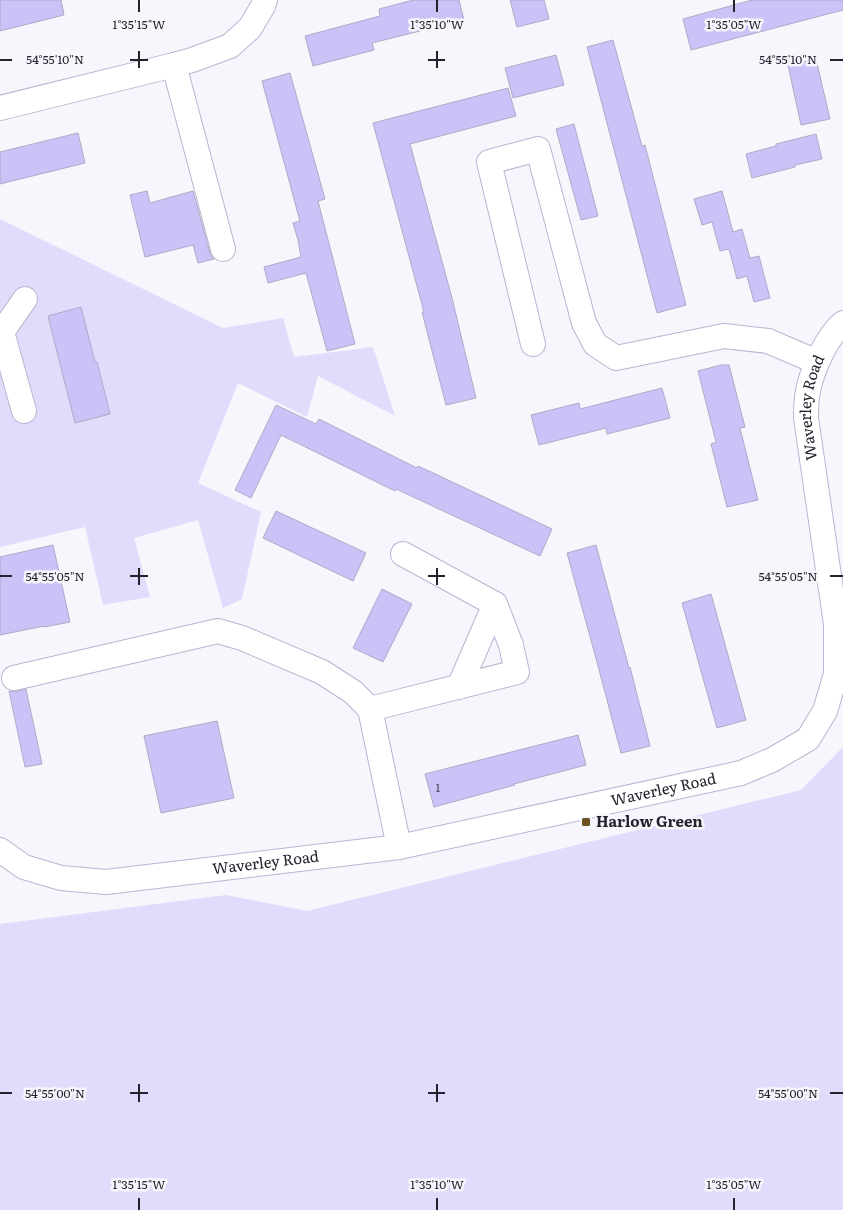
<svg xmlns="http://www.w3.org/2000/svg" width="843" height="1210" viewBox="0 0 843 1210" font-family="Literata,serif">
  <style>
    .green { fill: #e0dcfc }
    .building { fill: #cbc3f7; stroke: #aeaac7 }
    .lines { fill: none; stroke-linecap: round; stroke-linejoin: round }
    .street-casing { stroke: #b9b5d2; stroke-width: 26 }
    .street { stroke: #fff; stroke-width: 24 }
    .ticks { fill: none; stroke: #23222d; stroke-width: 2 }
    .poi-dot { fill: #6b5223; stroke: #f6f6fc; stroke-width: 2 }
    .labels { text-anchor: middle; stroke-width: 5; stroke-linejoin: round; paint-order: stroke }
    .number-label { font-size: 12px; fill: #4d4a60 }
    .street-label { font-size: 15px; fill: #23222d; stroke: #f6f6fc }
    .poi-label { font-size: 15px; font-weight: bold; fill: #23222d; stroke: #f6f6fc; text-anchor: start }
    .ticks-label { font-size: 12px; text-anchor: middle; fill: #23222d; stroke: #f6f6fc; stroke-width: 5; stroke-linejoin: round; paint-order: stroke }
  </style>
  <rect width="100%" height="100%" fill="#f6f6fc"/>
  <!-- green -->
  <g class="green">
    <path d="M 0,219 L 223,328 L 283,318 L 294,357 L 373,347 L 395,416 L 318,376 L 307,417 L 238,383 L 198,483 L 261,512 L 242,599 L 223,608 L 198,520 L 134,538 L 150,597 L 103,605 L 85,527 L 0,547 Z"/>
    <path d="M 843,747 L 843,1210 L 0,1210 L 0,924 L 226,895 L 307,911 L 801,790 Z"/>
  </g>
  <!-- building -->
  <g class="building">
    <path d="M 0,0 L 61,0 L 64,15 L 0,31 Z"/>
    <path d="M 413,0 L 459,0 L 464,20 L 372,43 L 374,50 L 313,66 L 305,36 L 380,16 L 379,9 Z"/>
    <path d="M 510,0 L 544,0 L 549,19 L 517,27 Z"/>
    <path d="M 752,0 L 843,0 L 843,10 L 691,50 L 683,19 Z"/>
    <path d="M 613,40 L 642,146 L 645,145 L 686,305 L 657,313 L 587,47 Z"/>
    <path d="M 556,55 L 564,85 L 513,98 L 505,68 Z"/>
    <path d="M 816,59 L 830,119 L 801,125 L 788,65 Z"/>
    <path d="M 290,73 L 325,199 L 318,201 L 355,344 L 327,351 L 306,273 L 268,283 L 264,267 L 301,257 L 298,240 L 293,223 L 300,221 L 262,81 Z"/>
    <path d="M 508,88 L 516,116 L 410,144 L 452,298 L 476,398 L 446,405 L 422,312 L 424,312 L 373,123 Z"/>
    <path d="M 574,124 L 598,216 L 581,220 L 556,129 Z"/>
    <path d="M 78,133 L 85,163 L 0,184 L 0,152 Z"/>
    <path d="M 816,134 L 822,159 L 795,165 L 795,167 L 752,178 L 746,154 L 776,146 L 776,144 Z"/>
    <path d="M 147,191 L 150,203 L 193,191 L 210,253 L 214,259 L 198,263 L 193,245 L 145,257 L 130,195 Z"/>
    <path d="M 722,191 L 733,232 L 742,229 L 750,258 L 759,256 L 770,298 L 754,302 L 747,276 L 737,279 L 729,249 L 720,251 L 712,222 L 702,225 L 694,199 Z"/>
    <path d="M 81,307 L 95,362 L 97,362 L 110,414 L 75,423 L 48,316 Z"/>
    <path d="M 721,365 L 729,365 L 745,427 L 740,428 L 758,500 L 727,507 L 711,444 L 716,442 L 698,371 Z"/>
    <path d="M 662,388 L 670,418 L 607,434 L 606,428 L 539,445 L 531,415 L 579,403 L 580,409 Z"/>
    <path d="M 276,405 L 316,424 L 319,419 L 417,468 L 418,466 L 429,471 L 552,529 L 540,556 L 396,489 L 395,491 L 281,435 L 251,498 L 235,490 Z"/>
    <path d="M 276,511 L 366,553 L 353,581 L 263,538 Z"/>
    <path d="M 53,545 L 70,622 L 44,627 L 44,626 L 0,635 L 0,557 Z"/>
    <path d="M 596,545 L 629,668 L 630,667 L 650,746 L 621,753 L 597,662 L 567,553 Z"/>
    <path d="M 382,589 L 412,604 L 383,662 L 353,648 Z"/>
    <path d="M 711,594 L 746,720 L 717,728 L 682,603 Z"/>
    <path d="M 26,689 L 42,764 L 25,767 L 9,691 L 17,691 Z"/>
    <path d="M 217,721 L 234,798 L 161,813 L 144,736 Z"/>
    <path d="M 578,735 L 586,765 L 514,784 L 515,785 L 434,807 L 425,774 Z"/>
  </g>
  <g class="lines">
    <!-- street casing -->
    <g class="street-casing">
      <g id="street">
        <path d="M 174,65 L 223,249"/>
        <path d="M 0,108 L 174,65 L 192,60 L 230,46 L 250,28 L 263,6 L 265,0"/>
        <path d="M 0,332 L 2,332 L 24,411"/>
        <path d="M 2,332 L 25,299"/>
        <path d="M 533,344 L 489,162 L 538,149 L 584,323 L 595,344 L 616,358 L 724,336 L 768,341 L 817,362"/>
        <path d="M 14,678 L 218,631 L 242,638 L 322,672 L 353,692 L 370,709 L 399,847"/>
        <path d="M 459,687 L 495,604"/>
        <path d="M 370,709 L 517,672 L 511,645 L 495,604 L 403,554"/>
        <path id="s1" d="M 0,850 L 24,867 L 61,878 L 106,882 L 399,847 L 741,773 L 772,760 L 808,739 L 825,711 L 836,674 L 836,624 L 806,418 C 806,409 806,400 808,391 C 812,370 827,336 843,323"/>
      </g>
    </g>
    <!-- street -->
    <use href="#street" class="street"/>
  </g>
  <!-- ticks -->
  <path class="ticks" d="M 139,0 L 139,12M 437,0 L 437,12M 734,0 L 734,12M 139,51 L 139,68M 437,51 L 437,68M 0,60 L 12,60M 130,60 L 148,60M 428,60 L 445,60M 830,60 L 843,60M 139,568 L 139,585M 437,568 L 437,585M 0,576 L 12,576M 130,576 L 148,576M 428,576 L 445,576M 830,576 L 843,576M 139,1084 L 139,1102M 437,1084 L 437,1102M 0,1093 L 12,1093M 130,1093 L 148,1093M 428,1093 L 445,1093M 830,1093 L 843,1093M 139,1198 L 139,1210M 437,1198 L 437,1210M 734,1198 L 734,1210"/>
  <!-- markers -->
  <rect class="poi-dot" x="581" y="817" width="10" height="10" rx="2.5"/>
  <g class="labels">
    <!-- number labels -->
    <g class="number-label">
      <text x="438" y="792">1</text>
    </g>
    <!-- street labels -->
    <g class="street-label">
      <text dy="5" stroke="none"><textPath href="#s1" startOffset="1174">Waverley Road</textPath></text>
      <text dy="5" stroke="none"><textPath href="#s1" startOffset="679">Waverley Road</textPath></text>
      <text dy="5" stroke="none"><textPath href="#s1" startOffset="274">Waverley Road</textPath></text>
    </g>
    <!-- poi labels -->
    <g class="poi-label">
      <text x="596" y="827">Harlow Green</text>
    </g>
  </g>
  <g class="ticks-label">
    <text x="139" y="29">1°35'15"W</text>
    <text x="437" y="29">1°35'10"W</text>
    <text x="734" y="29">1°35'05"W</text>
    <text x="55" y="64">54°55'10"N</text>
    <text x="788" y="64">54°55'10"N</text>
    <text x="55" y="581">54°55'05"N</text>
    <text x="788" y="581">54°55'05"N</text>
    <text x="55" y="1098">54°55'00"N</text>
    <text x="788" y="1098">54°55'00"N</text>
    <text x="139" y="1189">1°35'15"W</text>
    <text x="437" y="1189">1°35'10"W</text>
    <text x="734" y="1189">1°35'05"W</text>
  </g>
</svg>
